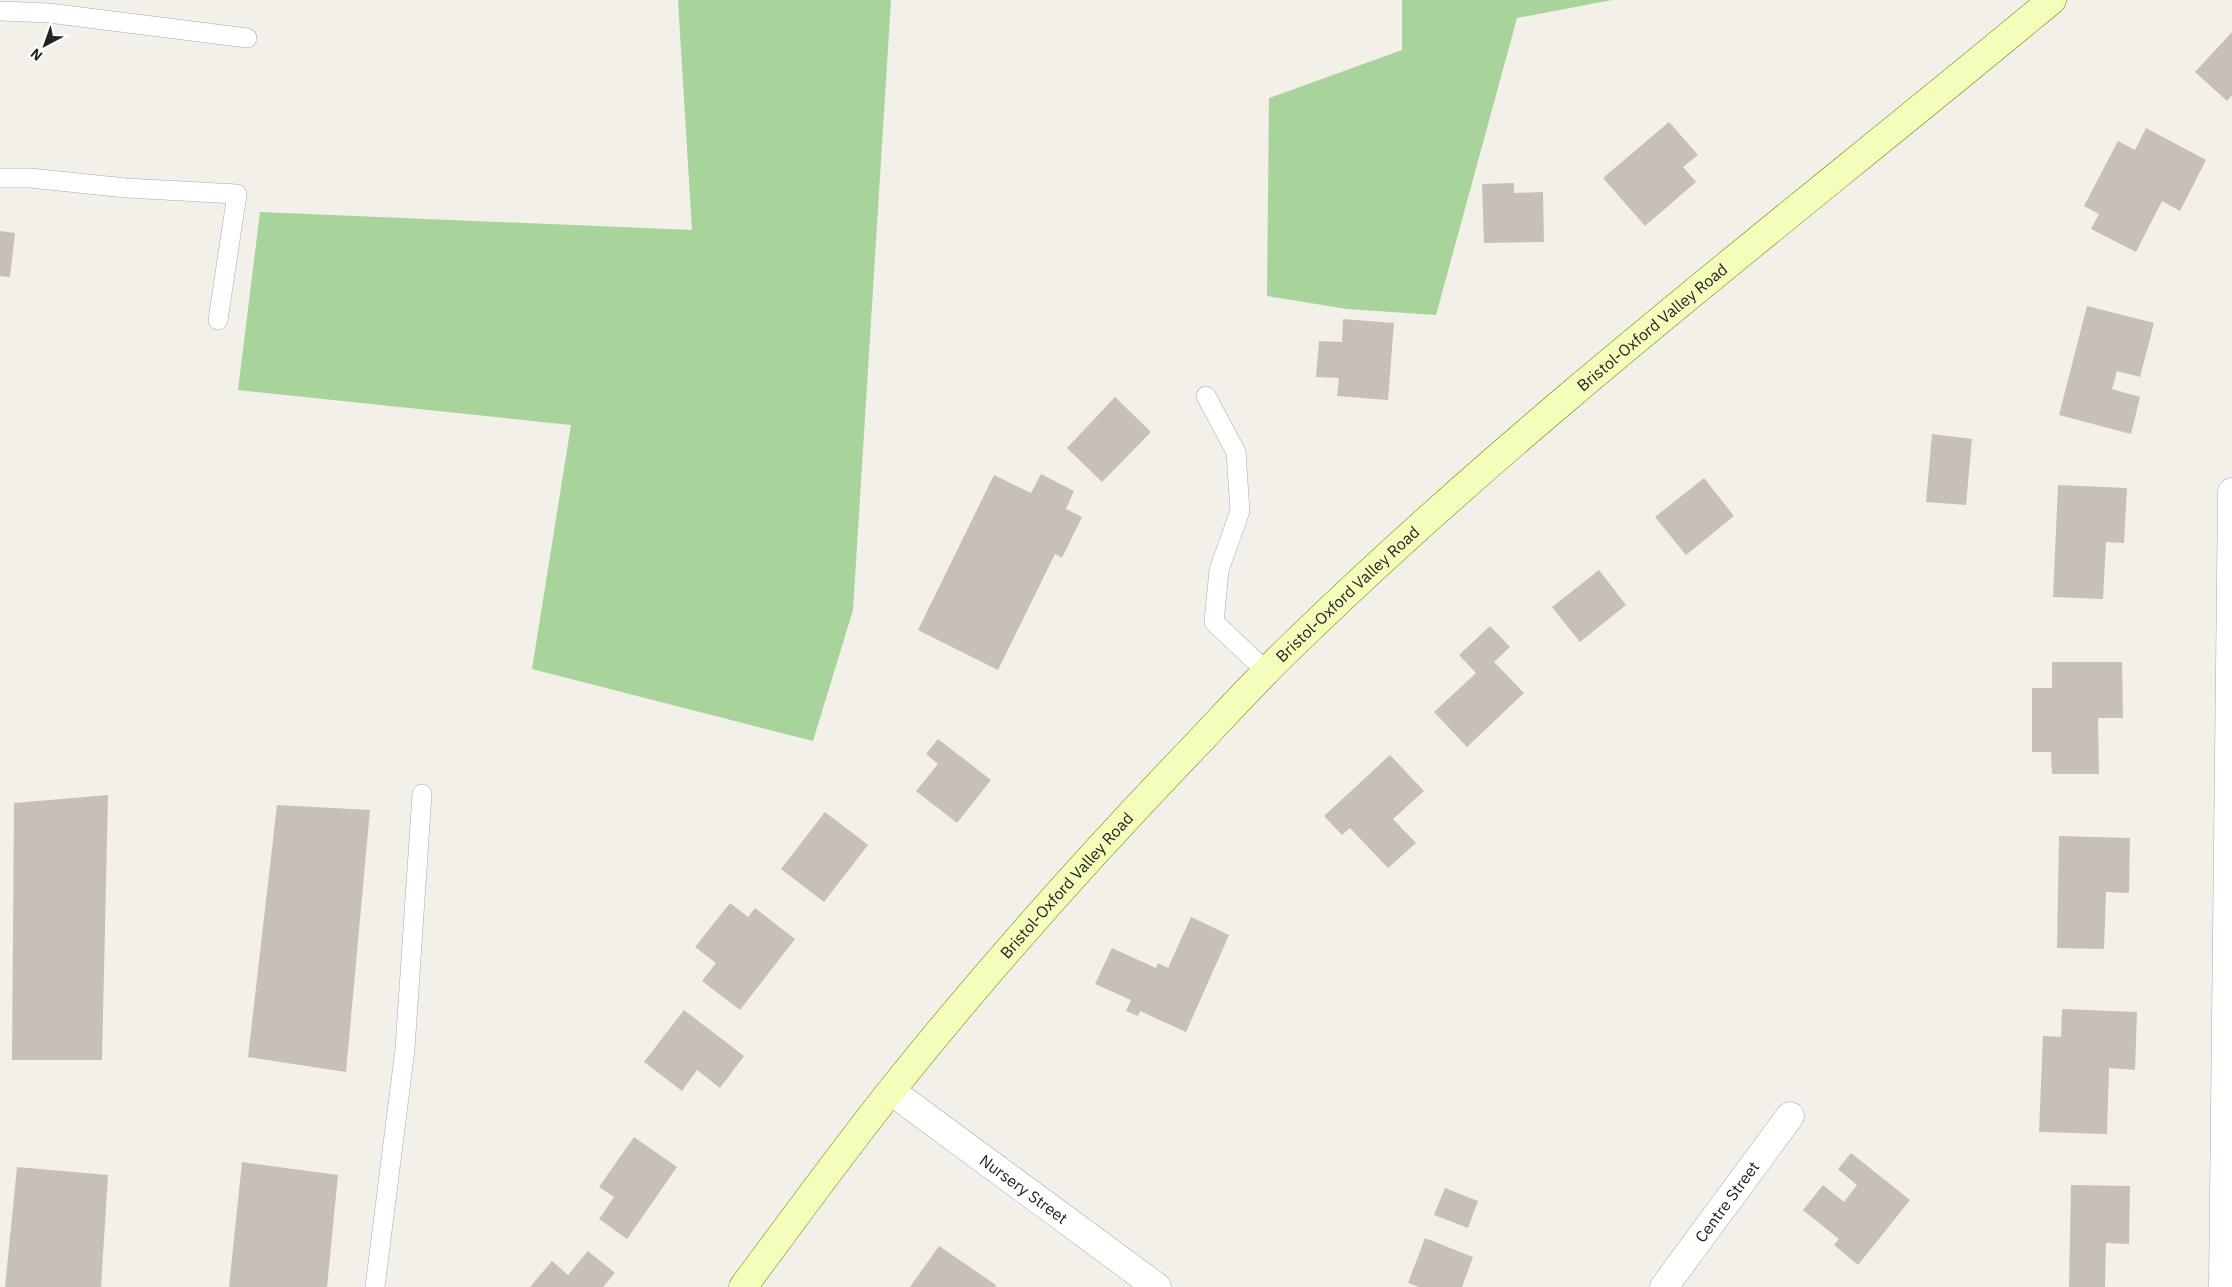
<svg xmlns="http://www.w3.org/2000/svg" width="2232" height="1287" viewBox="0 0 2232 1287" font-family="'IBM Plex Sans',sans-serif">
  <style>
    .forest { fill: #a8d49b }
    .building { fill: #c8c0b7 }
    .lines { fill: none; stroke-linecap: round; stroke-linejoin: round }
    .lane-casing { stroke: #a9a9a9; stroke-width: 20 }
    .street-casing { stroke: #a9a9a9; stroke-width: 29 }
    .secondary-casing { stroke: #6b8200; stroke-width: 29 }
    .lane { stroke: #fff; stroke-width: 19 }
    .street { stroke: #fff; stroke-width: 28 }
    .secondary { stroke: #f5fdbb; stroke-width: 28 }
    .labels { text-anchor: middle; stroke-width: 4; stroke-linejoin: round; paint-order: stroke }
    .street-label { font-size: 16px; fill: #222; stroke: #fff }
  </style>
  <rect width="100%" height="100%" fill="#f2f0e8"/>
  <!-- forest -->
  <g class="forest">
    <path d="M 678,0 L 891,0 L 853,610 L 813,741 L 532,669 L 571,425 L 238,390 L 260,212 L 692,230 Z"/>
    <path d="M 1402,0 L 1612,0 L 1517,18 L 1436,315 L 1347,309 L 1267,296 L 1269,98 L 1402,50 Z"/>
  </g>
  <!-- building -->
  <g class="building">
    <path d="M 2232,32 L 2232,95 L 2227,101 L 2195,72 Z"/>
    <path d="M 1669,122 L 1698,155 L 1683,167 L 1696,182 L 1645,226 L 1603,178 Z"/>
    <path d="M 2146,128 L 2206,160 L 2180,211 L 2162,201 L 2136,252 L 2091,229 L 2099,214 L 2084,206 L 2118,141 L 2135,150 Z"/>
    <path d="M 1514,183 L 1514,193 L 1543,192 L 1544,242 L 1484,243 L 1482,184 Z"/>
    <path d="M 0,231 L 15,233 L 10,277 L 0,276 Z"/>
    <path d="M 2087,306 L 2154,323 L 2140,377 L 2117,371 L 2112,389 L 2140,397 L 2131,434 L 2059,415 Z"/>
    <path d="M 1343,319 L 1394,323 L 1388,400 L 1337,396 L 1339,378 L 1316,377 L 1319,341 L 1342,342 Z"/>
    <path d="M 1115,397 L 1151,432 L 1102,482 L 1067,448 Z"/>
    <path d="M 1932,434 L 1972,439 L 1966,505 L 1926,502 Z"/>
    <path d="M 1041,474 L 1074,491 L 1066,509 L 1082,517 L 1062,558 L 1055,554 L 998,670 L 918,630 L 994,475 L 1031,493 Z"/>
    <path d="M 1704,478 L 1734,516 L 1686,555 L 1655,517 Z"/>
    <path d="M 2058,485 L 2127,488 L 2124,543 L 2106,542 L 2103,599 L 2053,597 Z"/>
    <path d="M 1599,570 L 1626,605 L 1580,642 L 1552,607 Z"/>
    <path d="M 1490,626 L 1510,647 L 1494,662 L 1524,693 L 1467,747 L 1434,712 L 1476,673 L 1459,655 Z"/>
    <path d="M 2052,662 L 2122,662 L 2123,718 L 2098,718 L 2099,774 L 2052,774 L 2051,752 L 2032,752 L 2032,688 L 2052,688 Z"/>
    <path d="M 938,739 L 991,780 L 957,823 L 916,791 L 938,764 L 926,754 Z"/>
    <path d="M 1390,755 L 1424,791 L 1393,819 L 1416,843 L 1388,868 L 1350,828 L 1342,835 L 1324,816 Z"/>
    <path d="M 108,795 L 102,1060 L 12,1060 L 14,803 Z"/>
    <path d="M 277,805 L 370,810 L 346,1072 L 248,1057 Z"/>
    <path d="M 825,812 L 868,845 L 824,902 L 781,869 Z"/>
    <path d="M 2059,836 L 2130,838 L 2129,893 L 2106,892 L 2104,949 L 2057,948 Z"/>
    <path d="M 730,903 L 748,917 L 755,908 L 795,939 L 740,1010 L 702,981 L 716,963 L 695,947 Z"/>
    <path d="M 1191,917 L 1229,935 L 1186,1032 L 1140,1011 L 1138,1016 L 1126,1011 L 1131,1000 L 1095,984 L 1112,948 L 1156,968 L 1158,963 L 1168,968 Z"/>
    <path d="M 2062,1009 L 2137,1012 L 2135,1070 L 2109,1068 L 2107,1134 L 2039,1132 L 2043,1036 L 2061,1037 Z"/>
    <path d="M 684,1010 L 744,1056 L 720,1088 L 697,1070 L 682,1091 L 644,1062 Z"/>
    <path d="M 634,1137 L 677,1167 L 627,1239 L 599,1219 L 614,1197 L 599,1187 Z"/>
    <path d="M 1851,1153 L 1910,1200 L 1858,1265 L 1834,1245 L 1839,1239 L 1803,1210 L 1823,1185 L 1844,1202 L 1857,1185 L 1838,1169 Z"/>
    <path d="M 242,1162 L 338,1175 L 327,1287 L 229,1287 Z"/>
    <path d="M 17,1167 L 108,1175 L 101,1287 L 5,1287 Z"/>
    <path d="M 2071,1185 L 2130,1186 L 2129,1244 L 2106,1243 L 2105,1287 L 2069,1287 Z"/>
    <path d="M 1445,1188 L 1478,1201 L 1468,1228 L 1434,1215 Z"/>
    <path d="M 1425,1238 L 1473,1257 L 1462,1287 L 1419,1287 L 1408,1283 Z"/>
    <path d="M 939,1246 L 996,1285 L 995,1287 L 910,1287 Z"/>
    <path d="M 588,1251 L 615,1273 L 603,1287 L 530,1287 L 552,1261 L 568,1275 Z"/>
  </g>
  <g class="lines">
    <!-- lane casing -->
    <g class="lane-casing">
      <g id="lane">
        <path d="M 0,11 L 49,13 L 247,38"/>
        <path d="M 0,178 L 30,178 L 126,188 L 237,194 L 218,320"/>
        <path d="M 1206,396 L 1236,452 L 1240,511 L 1219,570 L 1214,622 L 1267,672"/>
        <path d="M 375,1287 L 405,1049 L 422,794"/>
      </g>
    </g>
    <!-- street casing -->
    <g class="street-casing">
      <g id="street">
        <path id="s1" d="M 891,1091 L 1157,1287"/>
        <path id="s2" d="M 1664,1287 L 1790,1116"/>
        <path d="M 2223,1287 L 2232,492"/>
      </g>
    </g>
    <!-- secondary casing -->
    <g class="secondary-casing">
      <g id="secondary">
        <path id="s3" d="M 743,1287 C 793,1220 842,1152 894,1087 C 990,967 1093,852 1200,741 C 1232,707 1263,673 1297,641 C 1534,411 1798,211 2052,0"/>
      </g>
    </g>
    <!-- lane -->
    <use href="#lane" class="lane"/>
    <!-- street -->
    <use href="#street" class="street"/>
    <!-- secondary -->
    <use href="#secondary" class="secondary"/>
  </g>
  <g class="labels">
    <!-- street labels -->
    <g class="street-label">
      <text dy="6" stroke="none"><textPath href="#s3" startOffset="1326">Bristol-Oxford Valley Road</textPath></text>
      <text dy="6" stroke="none"><textPath href="#s3" startOffset="921">Bristol-Oxford Valley Road</textPath></text>
      <text dy="6" stroke="none"><textPath href="#s3" startOffset="516">Bristol-Oxford Valley Road</textPath></text>
      <text dy="6" stroke="none"><textPath href="#s1" startOffset="165">Nursery Street</textPath></text>
      <text dy="6" stroke="none"><textPath href="#s2" startOffset="106">Centre Street</textPath></text>
    </g>
  </g>
  <!-- north arrow -->
  <g transform="translate(45 45) rotate(221)" stroke="#ffffff" stroke-width="4" paint-order="stroke">
  <path d="M0-4L9 19L0 12L-9 19Z" fill="#222222"/>
  <text y="-8" font-size="14" font-weight="bold" text-anchor="middle" fill="#222222">N</text>
  </g>
</svg>
